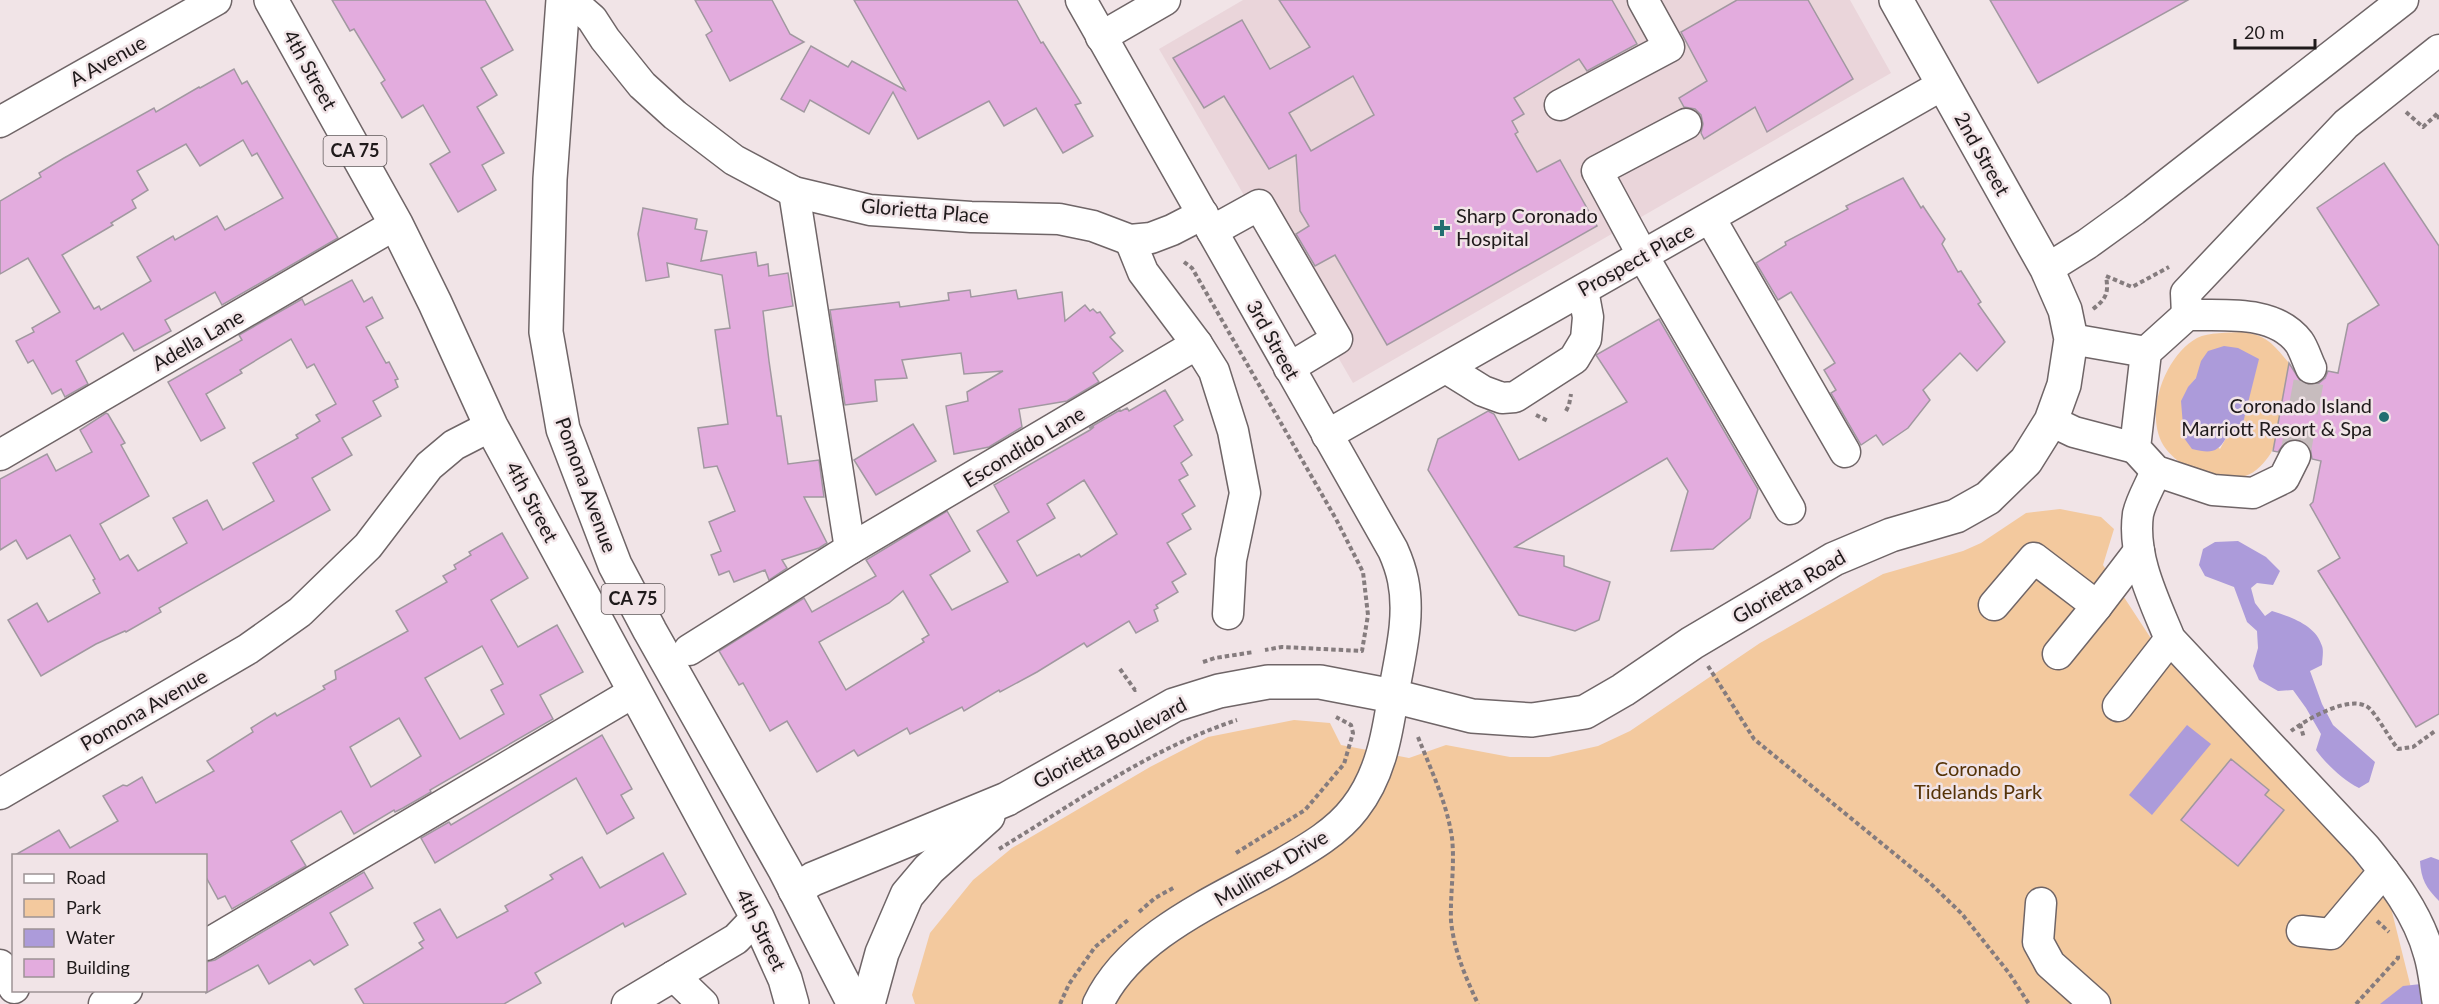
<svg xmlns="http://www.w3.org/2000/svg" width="2439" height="1004" viewBox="0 0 2439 1004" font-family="Lato,sans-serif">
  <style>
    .built { fill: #ead5da }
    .green { fill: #f3c99e; fill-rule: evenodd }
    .water { fill: #ac9bda }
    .building { fill: #e3acde; stroke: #a198a0; stroke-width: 1.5; fill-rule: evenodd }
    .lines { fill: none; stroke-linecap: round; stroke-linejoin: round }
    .minor-tunnel { stroke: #c7bcbe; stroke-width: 30; stroke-dasharray: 30 15; stroke-linecap: butt }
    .minor-casing { stroke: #6f6567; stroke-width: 33 }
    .major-casing { stroke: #6f6567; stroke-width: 36 }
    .highway-casing { stroke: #6f6567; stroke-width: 36 }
    .path { stroke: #857c7e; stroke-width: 4; stroke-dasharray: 4.5 3; stroke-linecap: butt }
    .minor { stroke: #fff; stroke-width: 30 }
    .major { stroke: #fff; stroke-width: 33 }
    .highway { stroke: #fff; stroke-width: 33 }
    .poi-dot { fill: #226e70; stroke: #f1e4e7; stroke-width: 2 }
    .labels { text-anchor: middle; stroke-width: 5; stroke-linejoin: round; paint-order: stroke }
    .shield { fill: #f1e4e7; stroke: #5e5758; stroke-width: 1.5 }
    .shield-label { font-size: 18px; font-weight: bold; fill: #1f1a1b }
    .street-label { font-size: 20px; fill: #1f1a1b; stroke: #f1e4e7 }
    .poi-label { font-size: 20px; fill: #1f1a1b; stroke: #f1e4e7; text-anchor: start }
    .park-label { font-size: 20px; fill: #553307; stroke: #f1e4e7 }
  </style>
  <rect width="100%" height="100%" fill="#f1e4e7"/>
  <!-- built -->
  <path class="built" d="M 1243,0 L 1850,0 L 1891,73 L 1353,383 L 1159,49 Z"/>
  <!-- green -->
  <g class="green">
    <path d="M 2242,332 C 2267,335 2273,344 2289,363 C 2286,380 2278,442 2271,453 C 2265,462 2256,473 2245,476 C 2218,483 2183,471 2166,449 C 2142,418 2164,356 2197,338 C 2209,332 2228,333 2242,332 ZM 2196,378 L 2226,438 L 2220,449 C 2195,424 2166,412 2196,378 Z"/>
    <path d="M 2060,509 L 2101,517 L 2114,529 L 2103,565 L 2150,637 L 2180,674 L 2335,835 L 2391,908 L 2415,1004 L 915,1004 L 912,995 L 930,933 L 973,880 L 1012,848 L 1150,767 L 1208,737 L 1294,720 L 1330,723 L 1341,745 L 1409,758 L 1446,745 L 1510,757 L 1549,757 L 1598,746 L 1630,731 L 1760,643 L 1883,574 L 1963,551 L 1981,543 L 2026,513 Z"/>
  </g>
  <!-- water -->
  <g class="water">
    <path d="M 2224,346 L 2238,348 L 2259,359 L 2240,435 L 2226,438 C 2217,454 2209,453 2192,449 L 2184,438 L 2181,401 L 2188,387 L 2196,378 L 2201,361 L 2208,351 Z"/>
    <path d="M 2238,541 L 2266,557 L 2280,571 L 2273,585 L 2257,583 L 2251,588 L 2255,603 L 2265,616 L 2272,611 C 2291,617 2316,625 2322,646 C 2324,651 2322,660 2322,665 L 2310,671 L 2322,704 L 2333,725 L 2375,762 L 2369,782 L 2359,788 C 2343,780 2326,764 2316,750 L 2321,734 L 2306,708 L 2293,690 L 2278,691 L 2259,680 L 2253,666 L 2258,648 L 2257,631 L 2247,622 L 2234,587 L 2205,576 L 2199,565 L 2203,549 L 2215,542 Z"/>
    <path d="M 2187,725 L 2211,744 L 2152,815 L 2129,795 Z"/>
    <path d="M 2431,857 L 2439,860 L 2439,901 C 2426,888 2421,879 2420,861 Z"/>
    <path d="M 2439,982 L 2439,1004 L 2380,1004 L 2403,986 Z"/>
  </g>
  <!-- building -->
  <g class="building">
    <path d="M 332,0 L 485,0 L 513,50 L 481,68 L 497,95 L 477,107 L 504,153 L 482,165 L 496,190 L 458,212 L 430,164 L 450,152 L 423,105 L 402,118 L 381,83 L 385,80 L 354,29 L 350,31 Z"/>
    <path d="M 695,0 L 772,0 L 790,34 L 804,42 L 730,81 L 706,35 L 712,31 Z"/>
    <path d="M 854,0 L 1017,0 L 1041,43 L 1043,42 L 1081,103 L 1075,105 L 1093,136 L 1063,153 L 1036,108 L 1004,126 L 989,101 L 918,139 L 893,92 L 869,134 L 810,100 L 804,112 L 781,99 L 811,46 L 848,67 L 852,61 L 905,90 Z"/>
    <path d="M 1279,0 L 1612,0 L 1637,44 L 1587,71 L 1579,59 L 1514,98 L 1524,114 L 1512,121 L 1518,132 L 1515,134 L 1537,172 L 1560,160 L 1597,226 L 1387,345 L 1335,255 L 1315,266 L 1296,234 L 1309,226 L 1300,211 L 1296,155 L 1269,169 L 1224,96 L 1204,108 L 1173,58 L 1242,20 L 1270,69 L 1310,47 ZM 1353,76 L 1374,115 L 1311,151 L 1289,113 Z"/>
    <path d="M 1737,0 L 1808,0 L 1853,79 L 1767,132 L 1755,107 L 1704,139 L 1701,133 L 1703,124 L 1701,115 L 1695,109 L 1684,107 L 1679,98 L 1707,81 L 1681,32 Z"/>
    <path d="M 1990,0 L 2188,0 L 2038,83 Z"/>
    <path d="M 234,69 L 242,84 L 247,81 L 338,238 L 222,305 L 215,292 L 165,320 L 171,331 L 138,349 L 134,351 L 123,333 L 76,361 L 88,384 L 65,397 L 61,389 L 52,394 L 33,360 L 28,363 L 16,341 L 34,332 L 32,328 L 60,312 L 28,258 L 0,274 L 0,201 L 41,177 L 39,173 L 64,158 L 154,108 L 156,112 L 199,87 L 200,88 ZM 243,140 L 252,156 L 257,153 L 283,198 L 225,230 L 217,216 L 175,240 L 173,236 L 137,257 L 151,281 L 101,310 L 99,306 L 94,309 L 62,255 L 113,225 L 111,223 L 136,208 L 132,200 L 148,190 L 137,171 L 186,144 L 200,166 Z"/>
    <path d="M 2384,163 L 2439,246 L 2439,714 L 2416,727 L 2318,571 L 2340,558 L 2310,505 L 2313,502 L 2321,461 L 2312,459 L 2310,447 L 2302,440 L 2293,439 L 2286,441 L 2278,452 L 2273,451 L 2289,363 L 2301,382 L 2309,385 L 2319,383 L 2325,378 L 2328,371 L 2338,373 L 2348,324 L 2379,305 L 2317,208 Z"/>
    <path d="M 1903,178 L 1921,208 L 1923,206 L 1945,239 L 1942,244 L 1958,272 L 1961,271 L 1981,302 L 1978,304 L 2005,342 L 1977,371 L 1960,353 L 1923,390 L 1930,400 L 1908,428 L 1883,445 L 1876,435 L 1861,445 L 1831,393 L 1836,390 L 1824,370 L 1835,363 L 1791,292 L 1778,300 L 1756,263 L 1786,245 L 1785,242 L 1848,209 L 1846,206 Z"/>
    <path d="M 643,208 L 697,219 L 695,229 L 707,231 L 701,261 L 756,252 L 758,266 L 768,264 L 769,276 L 788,273 L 793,306 L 763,311 L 769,361 L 777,416 L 781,416 L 788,464 L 819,460 L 824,497 L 804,497 L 827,543 L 819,548 L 782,560 L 787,568 L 769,580 L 765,570 L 734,582 L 729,571 L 719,575 L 711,555 L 721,551 L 709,522 L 735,511 L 717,466 L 704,468 L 698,428 L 728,424 L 715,330 L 730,328 L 722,275 L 667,263 L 669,277 L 646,281 L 638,234 Z"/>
    <path d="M 352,280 L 364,302 L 372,297 L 383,318 L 366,327 L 386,363 L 389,362 L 398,379 L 395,380 L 398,387 L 373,401 L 381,416 L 342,438 L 352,455 L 312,478 L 330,510 L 159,608 L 161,612 L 126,632 L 125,631 L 96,644 L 41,676 L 8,620 L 37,603 L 48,622 L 100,593 L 93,580 L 95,579 L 70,535 L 27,559 L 16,540 L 0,550 L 0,479 L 47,454 L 56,471 L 92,452 L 80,430 L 106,413 L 108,414 L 125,443 L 121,445 L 149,496 L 100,524 L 120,560 L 128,555 L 138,571 L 187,543 L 173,518 L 207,500 L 223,530 L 274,501 L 253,463 L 298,438 L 296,435 L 320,421 L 316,415 L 336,404 L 314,364 L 307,368 L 291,339 L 240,370 L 242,373 L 206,394 L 225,428 L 201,441 L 168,382 L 242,340 L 239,335 L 302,299 L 305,305 Z"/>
    <path d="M 970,290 L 971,297 L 1016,290 L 1018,299 L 1062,292 L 1065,321 L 1085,305 L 1090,311 L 1093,309 L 1097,313 L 1100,312 L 1115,333 L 1110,337 L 1123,351 L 1093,373 L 1099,382 L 1067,401 L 1019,409 L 1022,427 L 989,447 L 954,454 L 946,406 L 968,401 L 967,392 L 1003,371 L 964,374 L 961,353 L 902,360 L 907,378 L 875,380 L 877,401 L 845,405 L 830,310 L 899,302 L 900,307 L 949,300 L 948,293 Z"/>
    <path d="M 1659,319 L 1758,489 L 1750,518 L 1713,549 L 1671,551 L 1688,491 L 1667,458 L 1515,547 L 1564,556 L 1564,566 L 1610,582 L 1599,620 L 1575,631 L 1519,615 L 1428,470 L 1438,439 L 1488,411 L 1494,414 L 1519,460 L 1627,402 L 1596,355 Z"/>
    <path d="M 1165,390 L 1183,420 L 1174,426 L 1192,455 L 1181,463 L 1188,475 L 1179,480 L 1195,506 L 1182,514 L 1191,529 L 1167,543 L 1186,574 L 1172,582 L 1178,592 L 1156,605 L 1158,608 L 1154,610 L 1158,621 L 1136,633 L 1129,621 L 1087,647 L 1084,643 L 1037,672 L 1000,692 L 999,690 L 964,711 L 962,707 L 910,734 L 907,728 L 858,756 L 854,750 L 817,772 L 787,721 L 770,731 L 743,683 L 739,685 L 719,651 L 804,598 L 812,612 L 876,576 L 866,560 L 947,511 L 970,551 L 930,575 L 952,610 L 1008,582 L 977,531 L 1009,512 L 994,485 L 1090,430 L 1094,427 L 1089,428 L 1120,410 L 1121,411 L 1127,408 L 1129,411 ZM 1084,480 L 1117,534 L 1081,557 L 1079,554 L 1037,576 L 1017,541 L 1055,518 L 1047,504 ZM 903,591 L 929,635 L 922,639 L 924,642 L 846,690 L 819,642 L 889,603 Z"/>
    <path d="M 913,424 L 936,461 L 876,495 L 854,460 Z"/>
    <path d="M 502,533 L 528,578 L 491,600 L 518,647 L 557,625 L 583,672 L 540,695 L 553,719 L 430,790 L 431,792 L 403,808 L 395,812 L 394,810 L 354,834 L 341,811 L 291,841 L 306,866 L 232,909 L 225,896 L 218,899 L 206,877 L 206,855 L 15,855 L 59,830 L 70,848 L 118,821 L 103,796 L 123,785 L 127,786 L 142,777 L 156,803 L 214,771 L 207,761 L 253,732 L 251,728 L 275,713 L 277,716 L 325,689 L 323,686 L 336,679 L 335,671 L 408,631 L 396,611 L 447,582 L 443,576 L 456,569 L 454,565 L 471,555 L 469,552 ZM 482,646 L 503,684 L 491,690 L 504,714 L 460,739 L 425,678 ZM 399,718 L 421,756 L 371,787 L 350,747 Z"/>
    <path d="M 602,735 L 632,789 L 621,795 L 634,818 L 607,834 L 576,778 L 435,863 L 421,838 L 449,822 L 451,825 Z"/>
    <path d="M 2231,759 L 2269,790 L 2265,795 L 2284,810 L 2238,866 L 2181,820 Z"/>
    <path d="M 663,853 L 686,894 L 625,927 L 623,923 L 535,973 L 541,983 L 504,1004 L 364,1004 L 355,989 L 423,948 L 419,943 L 424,940 L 414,923 L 440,909 L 457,938 L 508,911 L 505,906 L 553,879 L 550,875 L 582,857 L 600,888 Z"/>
    <path d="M 364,872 L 373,888 L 330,913 L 348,945 L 314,965 L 310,960 L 269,984 L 258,965 L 206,993 L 206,962 L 215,960 Z"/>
  </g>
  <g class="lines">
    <!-- minor-tunnel -->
    <path class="minor-tunnel" d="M 2295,456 L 2311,368"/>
    <!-- minor casing -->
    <g class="minor-casing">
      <g id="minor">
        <path d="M 570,0 L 592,19 L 605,39 L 642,85 L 675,115 L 734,160 L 794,192 L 870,210 L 971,217 L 1059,219 L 1093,226 L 1130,240 L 1151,238 L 1172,230 L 1203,214"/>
        <path d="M 1081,0 L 1393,550 C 1397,559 1401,570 1403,580 C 1411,619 1399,659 1393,697 C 1387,736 1380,776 1355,808 C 1337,832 1309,848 1283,863 C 1220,899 1131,934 1098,1004"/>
        <path d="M 1101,37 L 1165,0"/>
        <path d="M 1560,105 L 1669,47 L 1643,0"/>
        <path d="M 0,122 L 216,0"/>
        <path d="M 1686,124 L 1597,171 L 1643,256 L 1790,509"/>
        <path d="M 794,192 L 850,549"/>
        <path d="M 1710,218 L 1845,452"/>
        <path d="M 1212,231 L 1259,205 L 1337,339 L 1289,368"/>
        <path d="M 1130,240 L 1143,272 L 1197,344 L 1214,371 L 1233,431 L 1245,493 L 1231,560 L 1228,614"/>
        <path d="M 2047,269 L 2087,244 L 2134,210 L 2403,0"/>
        <path d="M 2187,315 L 2186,293 L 2346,124 L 2439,50"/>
        <path d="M 2071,339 L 2146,352"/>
        <path d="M 1446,368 L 1483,391 L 1502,398 L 1515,397 L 1574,359 L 1586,339 L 1588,317 L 1583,290"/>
        <path d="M 2051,421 L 2074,432 L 2135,448"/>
        <path d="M 1327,435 L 1944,84"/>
        <path d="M 0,455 L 396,224"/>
        <path d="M 2295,456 L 2284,478 L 2253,493 L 2213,490 L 2156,471 L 2135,448 L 2146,352 L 2187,315 C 2223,316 2274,309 2299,342 C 2304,349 2307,360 2311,368"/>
        <path d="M 2156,471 C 2151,484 2141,500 2138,514 C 2132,557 2154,600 2170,639 L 2365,847 C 2391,879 2418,913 2429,954 C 2434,970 2435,988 2438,1004"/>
        <path d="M 1994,605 L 2034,558 L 2097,606 L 2058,654"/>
        <path d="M 2097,606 L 2139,551"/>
        <path d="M 689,650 L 850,549 L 1197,344"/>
        <path d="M 2118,706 L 2170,639"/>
        <path d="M 0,794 L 248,649 L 300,612 L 368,546 L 429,466 L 454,445 L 491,426"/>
        <path d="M 2041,903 L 2038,942 L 2050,964 L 2095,1004"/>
        <path d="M 2302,931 L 2331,934 L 2384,871"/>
        <path d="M 206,945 L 634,692"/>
        <path d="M 0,965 L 14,988"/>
        <path d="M 674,976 L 703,1004"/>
        <path d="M 104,1004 L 127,990"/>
        <path d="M 627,1004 L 736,939 L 757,917"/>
      </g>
    </g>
    <!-- major casing -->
    <g class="major-casing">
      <g id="major">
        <path d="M 795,890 L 813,879 L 1007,799 L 1174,705 L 1219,691 L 1268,682 L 1320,682 L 1393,696 L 1472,716 L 1532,720 L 1585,712 L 1623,690 L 1692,643 L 1834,559 L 1891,535 L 1956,516 L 1988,498 L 2026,461 L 2051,421 L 2064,385 L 2071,339 L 2065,310 L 2047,269 L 1896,0"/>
        <path d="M 868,1004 L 882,953 L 907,895 L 929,869 L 988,816"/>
      </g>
    </g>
    <!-- highway casing -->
    <g class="highway-casing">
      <g id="highway">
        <path d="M 271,0 L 396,224 L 435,303 L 491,426 L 757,917 L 785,979 L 792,1004"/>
        <path d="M 563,0 L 550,179 L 546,332 L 563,429 L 615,565 L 650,631 L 785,870 L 854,1004"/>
      </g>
    </g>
    <!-- path -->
    <g class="path">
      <path d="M 2406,112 L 2423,127 L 2438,113 L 2439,120"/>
      <path d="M 1184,262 L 1192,268 L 1336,519 L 1363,572 L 1368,615 L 1362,651 L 1282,647 L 1265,650"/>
      <path d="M 2106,276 L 2132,287 L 2169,267"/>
      <path d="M 2093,309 C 2106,299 2109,293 2106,277"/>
      <path d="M 1566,411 L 1569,405 L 1571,394"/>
      <path d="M 1536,415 L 1548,421"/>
      <path d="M 1203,662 L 1215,658 L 1254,652"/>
      <path d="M 1708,666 L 1754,739 L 1929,882 L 1962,914 L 2009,973 L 2029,1004"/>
      <path d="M 1120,669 L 1135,690 L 1138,689"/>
      <path d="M 2300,724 L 2304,738"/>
      <path d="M 2291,731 C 2307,719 2355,691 2371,710 C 2381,722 2388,736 2398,749 L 2413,747 L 2435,731"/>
      <path d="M 1418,737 C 1431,770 1447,803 1452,838 C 1455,866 1450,893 1451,921 C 1454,951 1466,978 1478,1004"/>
      <path d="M 999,849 C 1075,803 1151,748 1237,720"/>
      <path d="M 1236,853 L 1305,810 L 1344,764 L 1353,733 L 1351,725 L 1336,717"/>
      <path d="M 1139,912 L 1155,898 L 1175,887"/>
      <path d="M 2377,921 L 2389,932"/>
      <path d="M 1060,1004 L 1069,984 L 1095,947 L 1128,920"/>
      <path d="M 2356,1004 L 2398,958 L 2398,955"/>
    </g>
    <!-- minor -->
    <use href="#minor" class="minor"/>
    <!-- major -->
    <use href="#major" class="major"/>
    <!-- highway -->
    <use href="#highway" class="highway"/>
  </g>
  <!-- markers -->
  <g class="poi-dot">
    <path d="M1439 219h6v6h6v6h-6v6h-6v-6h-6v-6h6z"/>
    <circle cx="2384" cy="417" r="6"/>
  </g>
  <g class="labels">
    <!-- shield labels -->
    <g class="shield">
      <rect x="323.5" y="136" width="63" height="30" rx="4.5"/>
      <rect x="601.5" y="584" width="63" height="30" rx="4.5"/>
    </g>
    <g class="shield-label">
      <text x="355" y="157">CA 75</text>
      <text x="633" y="605">CA 75</text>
    </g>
    <!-- street labels -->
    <g class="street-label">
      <text transform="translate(108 61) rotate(-29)" y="7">A Avenue</text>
      <text transform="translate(310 70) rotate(61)" y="7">4th Street</text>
      <text transform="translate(1982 154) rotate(61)" y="7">2nd Street</text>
      <text transform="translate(925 211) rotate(5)" y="7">Glorietta Place</text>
      <text transform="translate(1636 260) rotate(-29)" y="7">Prospect Place</text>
      <text transform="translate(198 340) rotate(-30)" y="7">Adella Lane</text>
      <text transform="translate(1273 340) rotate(61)" y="7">3rd Street</text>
      <text transform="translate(1024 447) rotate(-31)" y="7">Escondido Lane</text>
      <text transform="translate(586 485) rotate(70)" y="7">Pomona Avenue</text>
      <text transform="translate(532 502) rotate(62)" y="7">4th Street</text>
      <text transform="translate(1789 587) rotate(-30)" y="7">Glorietta Road</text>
      <text transform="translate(144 710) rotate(-30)" y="7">Pomona Avenue</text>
      <text transform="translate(1110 743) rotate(-28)" y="7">Glorietta Boulevard</text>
      <text transform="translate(1271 868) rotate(-31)" y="7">Mullinex Drive</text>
      <text transform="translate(761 930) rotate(64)" y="7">4th Street</text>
    </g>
    <!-- poi labels -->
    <g class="poi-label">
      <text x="1456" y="223">Sharp Coronado<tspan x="1456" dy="23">Hospital</tspan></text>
      <text x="2372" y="413" text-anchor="end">Coronado Island<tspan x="2372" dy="23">Marriott Resort &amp; Spa</tspan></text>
    </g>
    <!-- park labels -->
    <g class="park-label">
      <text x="1978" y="776">Coronado<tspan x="1978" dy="23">Tidelands Park</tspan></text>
    </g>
  </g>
  <!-- legend -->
  <rect x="12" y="854" width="195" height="138" fill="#f1e4e7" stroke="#9d9395" stroke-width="1.5"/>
  <rect x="24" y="874" width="30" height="9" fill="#ffffff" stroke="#9d9395" stroke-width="1.5"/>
  <text x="66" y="884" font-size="18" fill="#1f1a1b">Road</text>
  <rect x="24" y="899" width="30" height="18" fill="#f3c99e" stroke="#9d9395" stroke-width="1.5"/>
  <text x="66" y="914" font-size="18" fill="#1f1a1b">Park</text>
  <rect x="24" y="929" width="30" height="18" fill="#ac9bda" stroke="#9d9395" stroke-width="1.5"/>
  <text x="66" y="944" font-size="18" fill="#1f1a1b">Water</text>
  <rect x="24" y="959" width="30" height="18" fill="#e3acde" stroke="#9d9395" stroke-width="1.5"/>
  <text x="66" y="974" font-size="18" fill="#1f1a1b">Building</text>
  <!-- scale -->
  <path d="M2235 39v9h80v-9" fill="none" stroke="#1f1a1b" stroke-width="3"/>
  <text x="2244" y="39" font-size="18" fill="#1f1a1b" stroke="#f1e4e7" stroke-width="4.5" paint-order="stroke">20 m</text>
</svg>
